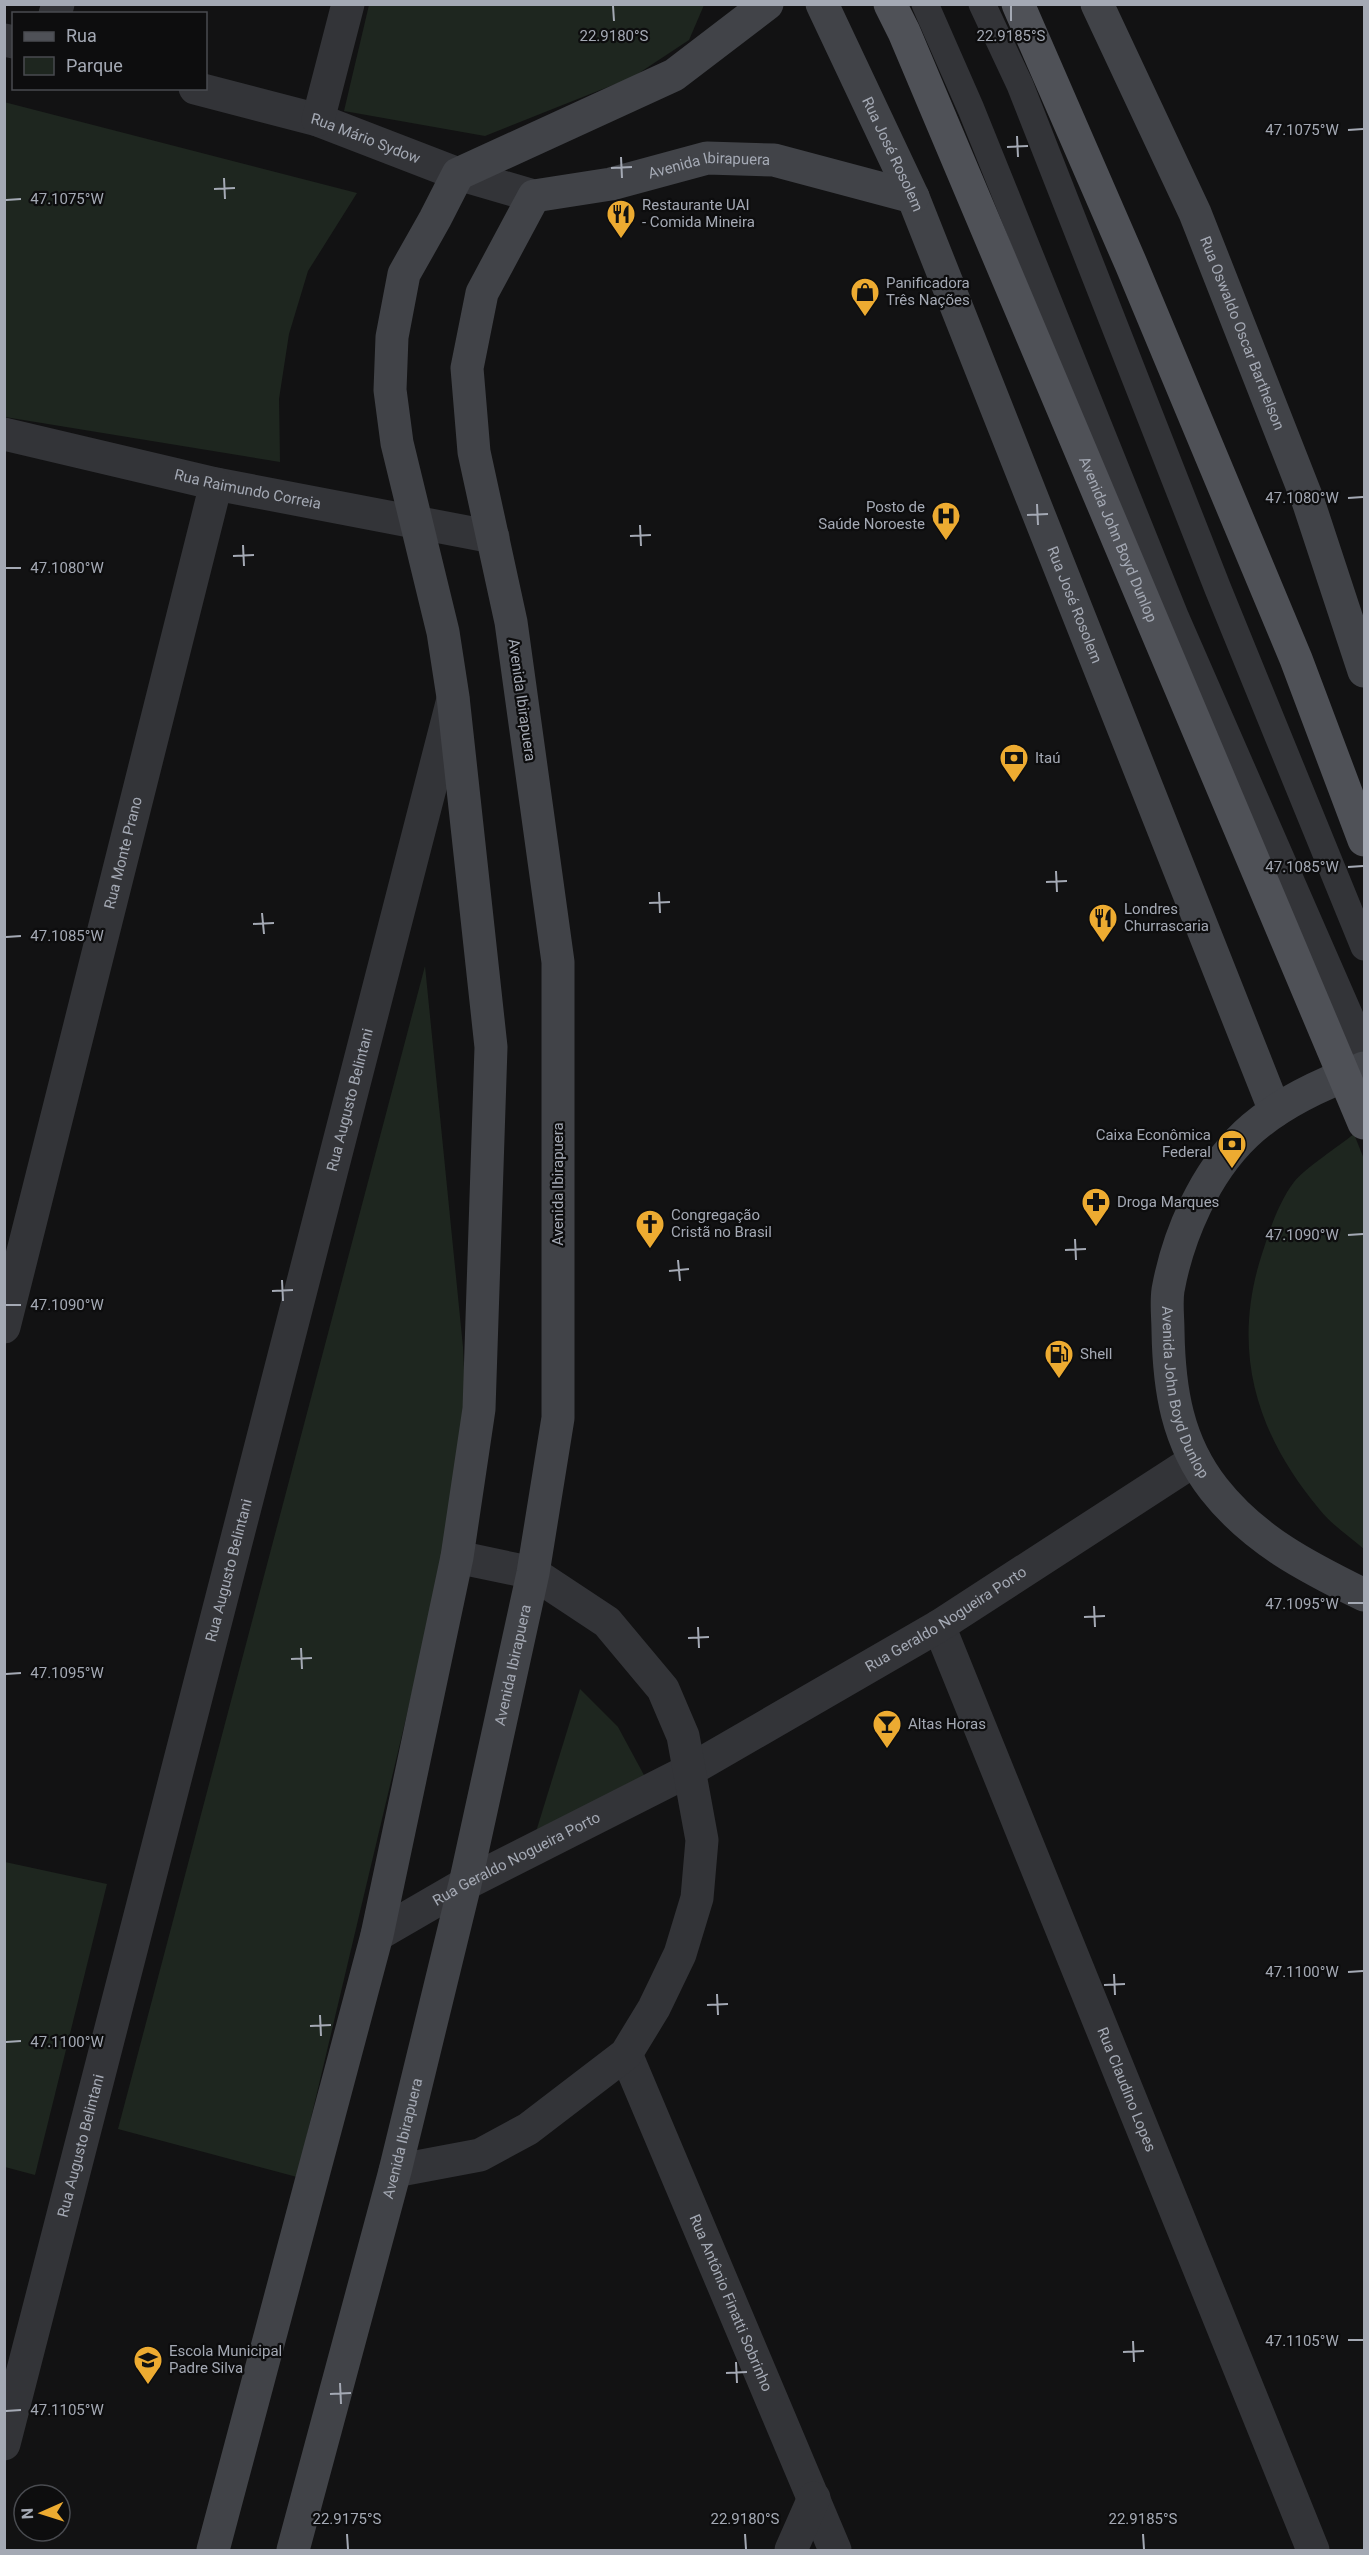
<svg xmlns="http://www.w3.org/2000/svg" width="1369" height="2555" viewBox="0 0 1369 2555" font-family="Roboto,sans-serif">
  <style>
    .green { fill: #1e261f }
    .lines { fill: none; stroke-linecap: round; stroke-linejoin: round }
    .lane { stroke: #333438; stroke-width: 27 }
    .street { stroke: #333438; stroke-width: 33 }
    .secondary { stroke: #414348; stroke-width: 33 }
    .primary { stroke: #4f5157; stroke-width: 33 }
    .ticks { fill: none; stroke: #a4a9b4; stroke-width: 2 }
    .labels { text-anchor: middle; stroke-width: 4.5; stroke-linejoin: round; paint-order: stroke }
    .street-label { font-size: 15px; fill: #a4a9b4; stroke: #0d0d0e }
    .poi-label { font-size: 15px; fill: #a4a9b4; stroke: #0d0d0e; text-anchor: start }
    .ticks-label { font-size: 15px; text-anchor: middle; fill: #a4a9b4; stroke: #0d0d0e; stroke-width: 4.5; stroke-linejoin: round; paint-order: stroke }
  </style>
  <rect width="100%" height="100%" fill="#121213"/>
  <!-- green -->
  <g class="green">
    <path d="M 369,5 L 704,5 L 689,40 L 633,77 L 485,136 L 344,111 Z"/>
    <path d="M 4,102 L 357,193 L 308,271 L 289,334 L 279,399 L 280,462 L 5,417 Z"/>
    <path d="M 425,966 L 463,1347 L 468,1457 L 297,2177 L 118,2129 Z"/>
    <path d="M 1354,1134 L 1364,1159 L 1364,1549 C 1350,1537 1332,1525 1320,1510 C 1257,1435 1231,1353 1261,1257 C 1269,1232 1278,1203 1294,1182 C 1304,1169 1339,1146 1354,1134 Z"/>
    <path d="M 580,1689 L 618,1727 L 645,1777 L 531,1848 Z"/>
    <path d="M 5,1862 L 107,1884 L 35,2175 L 5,2167 Z"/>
  </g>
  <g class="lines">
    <!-- lane -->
    <g class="lane">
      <path d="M 925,4 L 971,109 L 1176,618 L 1364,1048"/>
      <path d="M 982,4 L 1020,85 L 1218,589 L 1364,947"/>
    </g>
    <!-- street -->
    <g class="street">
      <path d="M 55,14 L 58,4"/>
      <path d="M 4,40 L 14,42"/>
      <path id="s1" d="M 195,88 L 318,120 L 458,174 L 534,196"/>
      <path d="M 318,120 L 348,4"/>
      <path id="s2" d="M 4,434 L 216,484 L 493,537"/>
      <path id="s3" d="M 4,1327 L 216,484"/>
      <path id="s4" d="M 939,1626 L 1313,2550"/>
      <path id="s5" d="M 377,1935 L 465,1884 L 690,1770 L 939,1626 L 1195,1460"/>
      <path id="s6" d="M 626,2054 L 835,2550"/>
      <path d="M 395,2171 L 480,2155 L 528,2129 L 626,2054 L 654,2008 L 680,1954 L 697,1898 L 702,1840 L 683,1736 L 663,1689 L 607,1622 L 533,1573 L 457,1557"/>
      <path id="s7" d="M 4,2444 L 453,699"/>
      <path d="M 791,2550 L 814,2498"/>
    </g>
    <!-- secondary -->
    <g class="secondary">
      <path id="s8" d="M 822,4 L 913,197 L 1275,1111"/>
      <path id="s9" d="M 1097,4 L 1195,213 L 1308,501 L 1364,671"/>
      <path id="s10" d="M 1364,1068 C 1322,1084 1279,1103 1246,1134 C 1205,1173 1178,1235 1168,1290 C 1166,1303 1168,1318 1168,1331 C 1169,1389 1177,1442 1214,1489 C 1254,1540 1307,1567 1364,1595"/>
      <path d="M 213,2550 L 377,1935 L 457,1557 L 479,1409 L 491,1047 L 453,697 L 443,632 L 397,443 L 390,390 L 392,337 L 404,274 L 435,219 L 458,174 L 674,75 L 767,4"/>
      <path id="s11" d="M 293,2550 L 395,2171 L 465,1884 L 533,1573 L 558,1418 L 558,962 L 511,622 L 474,452 L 467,368 L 482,293 L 534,196 L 611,184 L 707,158 L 774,160 L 913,197"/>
    </g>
    <!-- primary -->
    <g class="primary">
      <path id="s12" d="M 890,4 L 904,32 L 1364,1123"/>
      <path d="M 1018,4 L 1131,264 L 1296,659 L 1364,840"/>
    </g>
  </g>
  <!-- ticks -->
  <path class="ticks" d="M 613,6 L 614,21M 1011,6 L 1011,21M 1348,130 L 1363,129M 1017,136 L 1018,157M 1007,147 L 1028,146M 621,157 L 622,178M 611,168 L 632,167M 224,178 L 225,199M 214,189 L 235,188M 6,200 L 21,199M 1348,498 L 1363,497M 1037,504 L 1038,525M 1027,515 L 1048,514M 640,525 L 641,546M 630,536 L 651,535M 243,545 L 244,566M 233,556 L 254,555M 6,568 L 21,568M 1348,867 L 1363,866M 1056,871 L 1057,892M 1046,882 L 1067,881M 659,892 L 660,913M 649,903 L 670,902M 262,913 L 264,934M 253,924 L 274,923M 6,937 L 21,936M 1348,1235 L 1363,1234M 1075,1239 L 1076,1260M 1065,1250 L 1086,1249M 678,1260 L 680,1281M 669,1271 L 689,1269M 282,1280 L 283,1301M 272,1291 L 293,1290M 6,1305 L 21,1305M 1348,1603 L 1363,1603M 1094,1606 L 1095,1627M 1084,1617 L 1105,1616M 698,1627 L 699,1648M 688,1638 L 709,1637M 301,1648 L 302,1669M 291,1659 L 312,1658M 6,1674 L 21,1673M 1348,1972 L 1363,1971M 1114,1974 L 1115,1995M 1104,1985 L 1125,1984M 717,1994 L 718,2015M 707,2005 L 728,2004M 320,2015 L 321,2036M 310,2026 L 331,2025M 6,2042 L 21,2041M 1348,2340 L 1363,2340M 1133,2341 L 1134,2362M 1123,2352 L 1144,2351M 736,2362 L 737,2383M 726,2373 L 747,2372M 340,2383 L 341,2404M 330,2394 L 351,2393M 6,2411 L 21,2410M 347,2534 L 348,2549M 745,2534 L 746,2549M 1143,2534 L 1144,2549"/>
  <!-- icons -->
  <defs>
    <g id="restaurant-pin" transform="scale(1.5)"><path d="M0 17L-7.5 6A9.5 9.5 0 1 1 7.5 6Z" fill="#edab31" stroke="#0d0d0e"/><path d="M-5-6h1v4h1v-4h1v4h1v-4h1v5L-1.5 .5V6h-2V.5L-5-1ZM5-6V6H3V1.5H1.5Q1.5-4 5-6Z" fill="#111"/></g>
    <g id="shop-pin" transform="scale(1.5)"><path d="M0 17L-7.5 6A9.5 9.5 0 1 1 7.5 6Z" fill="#edab31" stroke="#0d0d0e"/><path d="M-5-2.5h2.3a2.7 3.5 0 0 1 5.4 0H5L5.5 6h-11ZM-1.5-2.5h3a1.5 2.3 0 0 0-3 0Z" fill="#111"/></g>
    <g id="hospital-pin" transform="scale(1.5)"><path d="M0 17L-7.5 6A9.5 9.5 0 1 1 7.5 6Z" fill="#edab31" stroke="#0d0d0e"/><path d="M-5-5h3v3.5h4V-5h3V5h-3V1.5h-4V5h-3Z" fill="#111"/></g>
    <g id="bank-pin" transform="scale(1.5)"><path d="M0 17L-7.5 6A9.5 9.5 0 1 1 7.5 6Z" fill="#edab31" stroke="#0d0d0e"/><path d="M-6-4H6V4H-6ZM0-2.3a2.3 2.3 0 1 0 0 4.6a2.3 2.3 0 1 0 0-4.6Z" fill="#111"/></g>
    <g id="pharmacy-pin" transform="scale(1.5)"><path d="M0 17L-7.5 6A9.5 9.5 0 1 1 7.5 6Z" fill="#edab31" stroke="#0d0d0e"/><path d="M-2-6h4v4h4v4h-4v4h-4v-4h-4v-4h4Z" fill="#111"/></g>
    <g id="church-pin" transform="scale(1.5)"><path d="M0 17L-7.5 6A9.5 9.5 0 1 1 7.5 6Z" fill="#edab31" stroke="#0d0d0e"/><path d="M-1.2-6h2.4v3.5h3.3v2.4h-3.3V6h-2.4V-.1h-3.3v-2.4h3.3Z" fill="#111"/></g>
    <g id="fuel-pin" transform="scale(1.5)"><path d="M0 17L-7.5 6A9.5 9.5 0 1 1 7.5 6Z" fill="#edab31" stroke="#0d0d0e"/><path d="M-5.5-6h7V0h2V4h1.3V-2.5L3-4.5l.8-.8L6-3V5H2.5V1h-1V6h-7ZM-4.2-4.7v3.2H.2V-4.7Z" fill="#111"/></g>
    <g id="bar-pin" transform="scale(1.5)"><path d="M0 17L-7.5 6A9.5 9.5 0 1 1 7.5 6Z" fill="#edab31" stroke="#0d0d0e"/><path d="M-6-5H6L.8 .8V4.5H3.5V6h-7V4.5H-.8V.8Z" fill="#111"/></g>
    <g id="school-pin" transform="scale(1.5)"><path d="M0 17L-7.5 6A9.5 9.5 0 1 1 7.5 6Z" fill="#edab31" stroke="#0d0d0e"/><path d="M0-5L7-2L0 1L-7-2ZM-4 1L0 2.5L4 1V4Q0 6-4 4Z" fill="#111"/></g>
  </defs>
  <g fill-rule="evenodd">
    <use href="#restaurant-pin" x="621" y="214"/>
    <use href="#shop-pin" x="865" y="292"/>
    <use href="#hospital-pin" x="946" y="516"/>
    <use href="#bank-pin" x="1014" y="758"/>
    <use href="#restaurant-pin" x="1103" y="918"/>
    <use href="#bank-pin" x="1232" y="1144"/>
    <use href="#pharmacy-pin" x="1096" y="1202"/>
    <use href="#church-pin" x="650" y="1224"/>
    <use href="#fuel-pin" x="1059" y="1354"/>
    <use href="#bar-pin" x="887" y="1724"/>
    <use href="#school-pin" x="148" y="2360"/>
  </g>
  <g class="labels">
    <!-- street labels -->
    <g class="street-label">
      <text dy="5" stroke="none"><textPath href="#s1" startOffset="178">Rua Mário Sydow</textPath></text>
      <text dy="5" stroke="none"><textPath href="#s8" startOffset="166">Rua José Rosolem</textPath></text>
      <text dy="5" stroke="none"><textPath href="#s11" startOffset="2586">Avenida Ibirapuera</textPath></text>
      <text dy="5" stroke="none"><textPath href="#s9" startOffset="360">Rua Oswaldo Oscar Barthelson</textPath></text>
      <text dy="5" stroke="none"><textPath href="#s2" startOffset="250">Rua Raimundo Correia</textPath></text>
      <text dy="5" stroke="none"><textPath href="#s12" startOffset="582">Avenida John Boyd Dunlop</textPath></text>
      <text dy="5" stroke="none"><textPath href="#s8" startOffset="652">Rua José Rosolem</textPath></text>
      <text transform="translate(522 700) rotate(82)" y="5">Avenida Ibirapuera</text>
      <text dy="5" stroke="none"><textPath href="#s3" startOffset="489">Rua Monte Prano</textPath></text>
      <text dy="5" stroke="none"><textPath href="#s7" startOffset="1388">Rua Augusto Belintani</textPath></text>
      <text transform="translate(558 1184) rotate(-90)" y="5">Avenida Ibirapuera</text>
      <text dy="5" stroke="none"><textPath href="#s10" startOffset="418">Avenida John Boyd Dunlop</textPath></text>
      <text dy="5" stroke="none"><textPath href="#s7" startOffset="902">Rua Augusto Belintani</textPath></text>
      <text dy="5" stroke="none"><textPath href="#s5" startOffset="651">Rua Geraldo Nogueira Porto</textPath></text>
      <text dy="5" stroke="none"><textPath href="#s11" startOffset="912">Avenida Ibirapuera</textPath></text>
      <text dy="5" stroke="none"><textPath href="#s5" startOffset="159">Rua Geraldo Nogueira Porto</textPath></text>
      <text dy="5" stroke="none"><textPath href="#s4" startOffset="500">Rua Claudino Lopes</textPath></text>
      <text dy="5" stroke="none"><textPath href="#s11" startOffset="426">Avenida Ibirapuera</textPath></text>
      <text dy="5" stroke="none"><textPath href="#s7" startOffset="308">Rua Augusto Belintani</textPath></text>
      <text dy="5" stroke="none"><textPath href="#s6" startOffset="270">Rua Antônio Finatti Sobrinho</textPath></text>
    </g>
    <!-- poi labels -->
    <g class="poi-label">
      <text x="642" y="210">Restaurante UAI<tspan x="642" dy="17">- Comida Mineira</tspan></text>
      <text x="886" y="288">Panificadora<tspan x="886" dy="17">Três Nações</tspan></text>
      <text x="925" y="512" text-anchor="end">Posto de<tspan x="925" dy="17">Saúde Noroeste</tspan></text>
      <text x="1035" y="763">Itaú</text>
      <text x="1124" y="914">Londres<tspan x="1124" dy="17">Churrascaria</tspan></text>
      <text x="1211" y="1140" text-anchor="end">Caixa Econômica<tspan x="1211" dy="17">Federal</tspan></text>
      <text x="1117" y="1207">Droga Marques</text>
      <text x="671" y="1220">Congregação<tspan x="671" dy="17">Cristã no Brasil</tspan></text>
      <text x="1080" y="1359">Shell</text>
      <text x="908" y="1729">Altas Horas</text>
      <text x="169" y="2356">Escola Municipal<tspan x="169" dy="17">Padre Silva</tspan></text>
    </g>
  </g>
  <g class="ticks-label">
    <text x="614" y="41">22.9180°S</text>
    <text x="1011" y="41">22.9185°S</text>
    <text x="1302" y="135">47.1075°W</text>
    <text x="67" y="204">47.1075°W</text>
    <text x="1302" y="503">47.1080°W</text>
    <text x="67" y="573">47.1080°W</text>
    <text x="1302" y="872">47.1085°W</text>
    <text x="67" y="941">47.1085°W</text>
    <text x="1302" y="1240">47.1090°W</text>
    <text x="67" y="1310">47.1090°W</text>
    <text x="1302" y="1609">47.1095°W</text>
    <text x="67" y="1678">47.1095°W</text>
    <text x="1302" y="1977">47.1100°W</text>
    <text x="67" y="2047">47.1100°W</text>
    <text x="1302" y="2346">47.1105°W</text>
    <text x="67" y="2415">47.1105°W</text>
    <text x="347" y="2524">22.9175°S</text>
    <text x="745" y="2524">22.9180°S</text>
    <text x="1143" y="2524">22.9185°S</text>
  </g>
  <!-- border -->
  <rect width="1369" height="2555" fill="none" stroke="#a4a9b4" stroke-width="12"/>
  <!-- legend -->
  <rect x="12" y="12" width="195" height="78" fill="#0d0d0e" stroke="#494b50" stroke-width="1.5"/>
  <rect x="24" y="32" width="30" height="9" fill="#4f5157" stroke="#494b50" stroke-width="1.5"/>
  <text x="66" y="42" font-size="18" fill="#a4a9b4">Rua</text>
  <rect x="24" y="57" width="30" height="18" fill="#1e261f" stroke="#494b50" stroke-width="1.5"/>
  <text x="66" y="72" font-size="18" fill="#a4a9b4">Parque</text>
  <!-- north arrow -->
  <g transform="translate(42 2513) rotate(267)"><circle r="28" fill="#0d0d0e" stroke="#494b50" stroke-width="1.5"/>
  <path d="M0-4.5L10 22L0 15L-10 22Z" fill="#edab31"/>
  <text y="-9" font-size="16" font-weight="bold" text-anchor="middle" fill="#a4a9b4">N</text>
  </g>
</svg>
